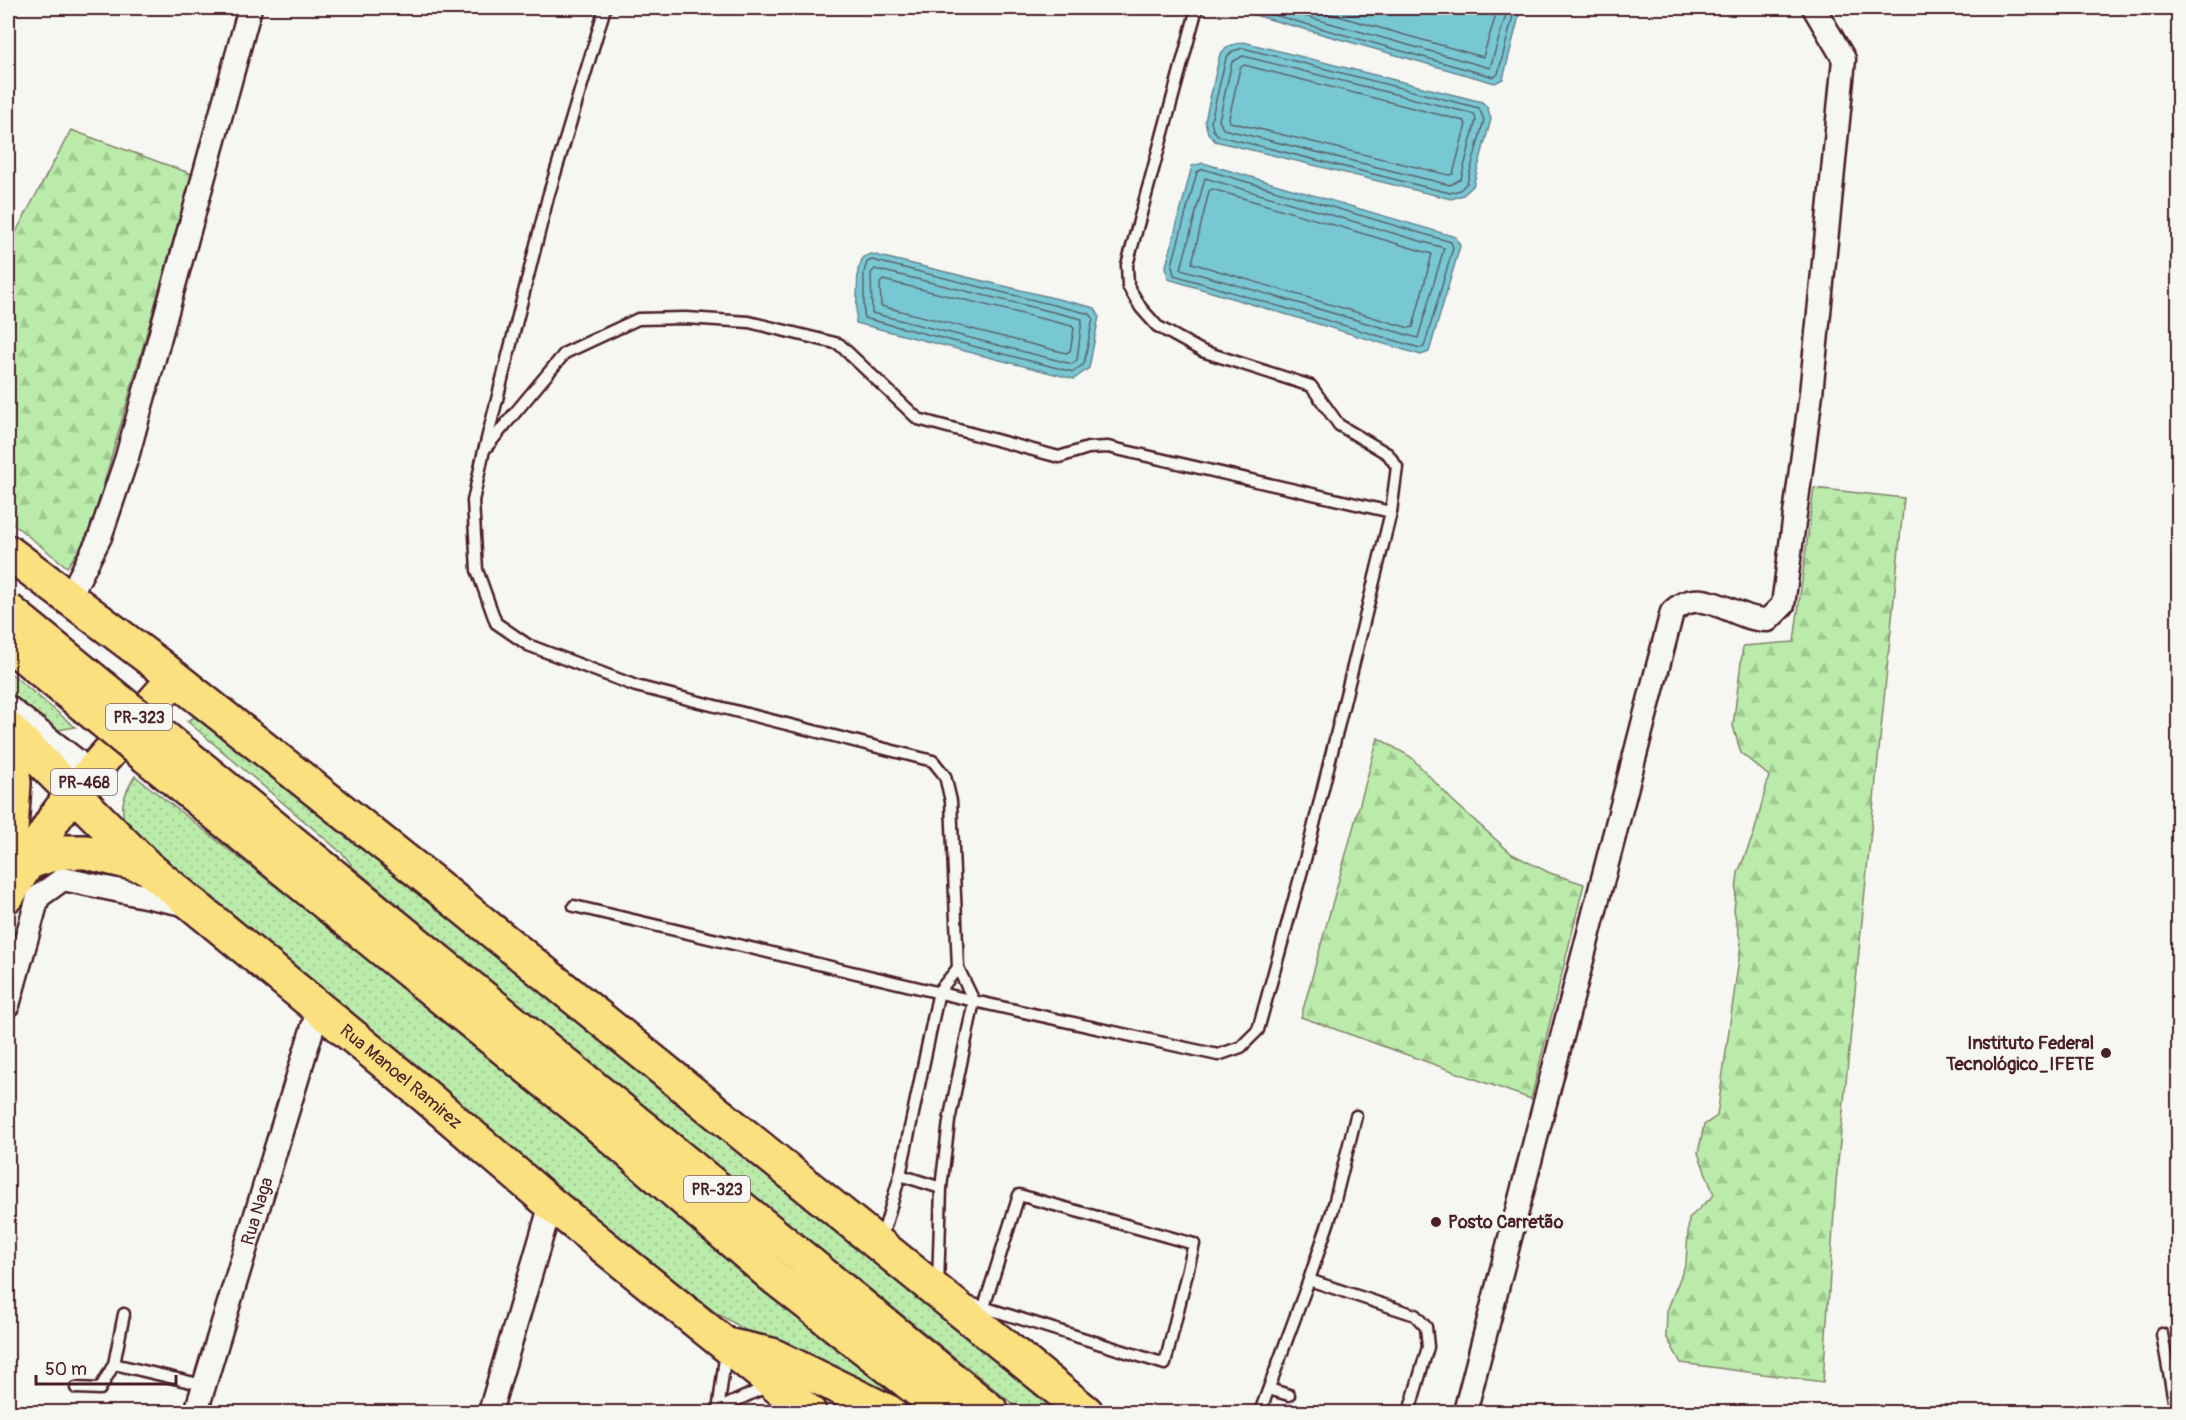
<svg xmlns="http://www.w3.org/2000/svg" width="2186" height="1420" viewBox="0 0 2186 1420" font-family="Pangolin,sans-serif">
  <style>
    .grass { fill: url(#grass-dots); stroke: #82856a; stroke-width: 1.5 }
    .forest { fill: url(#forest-firs); stroke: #82856a; stroke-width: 1.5 }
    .water { fill: #78c8d3; stroke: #668490; stroke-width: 1.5 }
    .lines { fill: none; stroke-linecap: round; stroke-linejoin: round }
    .shore { stroke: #5c636e; stroke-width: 1.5 }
    .lane-casing { stroke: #4a1f2b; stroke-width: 15 }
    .street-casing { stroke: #4a1f2b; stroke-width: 27 }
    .primary-casing { stroke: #4a1f2b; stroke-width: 38 }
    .highway-casing { stroke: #4a1f2b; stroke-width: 38 }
    .lane { stroke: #f6f6f2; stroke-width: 10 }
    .street { stroke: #f6f6f2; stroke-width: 22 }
    .primary { stroke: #fbe080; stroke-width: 33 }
    .highway { stroke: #fbe080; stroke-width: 33 }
    .highway-bridge-casing { stroke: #4a1f2b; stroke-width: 38; stroke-linecap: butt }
    .highway-bridge { stroke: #fbe080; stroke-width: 33 }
    .poi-dot { fill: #4a1f2b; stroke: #f6f6f2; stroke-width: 2 }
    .labels { text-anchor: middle; stroke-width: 6; stroke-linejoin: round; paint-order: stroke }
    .shield { fill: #f6f6f2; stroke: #7e6067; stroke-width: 1.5 }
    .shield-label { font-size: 16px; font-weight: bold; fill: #4a1f2b }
    .poi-label { font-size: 18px; font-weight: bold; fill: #4a1f2b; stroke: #f6f6f2; text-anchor: end }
    .street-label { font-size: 18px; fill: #4a1f2b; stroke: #f6f6f2 }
  </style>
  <defs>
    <pattern id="grass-dots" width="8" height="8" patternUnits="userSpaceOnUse" patternTransform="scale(1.5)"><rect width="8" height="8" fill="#baebaa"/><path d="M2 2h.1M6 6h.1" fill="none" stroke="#a1c992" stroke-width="1.8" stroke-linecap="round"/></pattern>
    <pattern id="forest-firs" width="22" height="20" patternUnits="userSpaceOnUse" patternTransform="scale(1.5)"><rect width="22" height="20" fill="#baebaa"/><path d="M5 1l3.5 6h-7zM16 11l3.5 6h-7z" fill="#a1c992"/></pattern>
  </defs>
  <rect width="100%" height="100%" fill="#f6f6f2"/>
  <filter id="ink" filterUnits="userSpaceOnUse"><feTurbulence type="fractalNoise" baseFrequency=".0167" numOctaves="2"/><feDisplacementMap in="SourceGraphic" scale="12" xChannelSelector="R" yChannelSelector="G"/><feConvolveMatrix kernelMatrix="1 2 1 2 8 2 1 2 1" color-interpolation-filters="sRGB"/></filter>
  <g filter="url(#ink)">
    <!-- grass -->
    <g class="grass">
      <path d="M 8,671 L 75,727 L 52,731 L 8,695 Z"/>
      <path d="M 195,717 L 209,723 L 289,792 L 355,841 L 1061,1412 L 1023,1412 L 543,1026 L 353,867 L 344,855 L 187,721 Z"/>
      <path d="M 135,776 L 308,912 L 923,1412 L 772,1346 L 715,1312 L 532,1168 L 290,969 L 127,828 C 118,808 124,794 135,776 Z"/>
    </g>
    <!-- forest -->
    <g class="forest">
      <path d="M 71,130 L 192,174 L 89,536 L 67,567 L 8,520 L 8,258 L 17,230 Z"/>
      <path d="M 1814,488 L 1904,498 L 1836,1182 L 1823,1382 L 1681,1363 L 1666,1336 L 1667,1311 L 1686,1263 L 1689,1218 L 1714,1195 L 1698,1153 L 1704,1125 L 1717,1116 L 1741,944 L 1734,910 L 1738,873 L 1754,833 L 1769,776 L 1741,753 L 1733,726 L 1743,646 L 1794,642 Z"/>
      <path d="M 1378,738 L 1411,757 L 1452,800 L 1512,854 L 1550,873 L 1584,884 L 1531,1099 L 1301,1017 Z"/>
    </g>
    <!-- water -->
    <g class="water">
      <path d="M 1237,8 L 1521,8 L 1503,79 L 1495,83 L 1237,10 Z"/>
      <path d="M 1243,42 L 1482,102 L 1487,107 L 1491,119 L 1473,186 L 1463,195 L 1451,199 L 1215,141 L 1208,133 L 1205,121 L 1220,54 L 1229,46 Z"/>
      <path d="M 1203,163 L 1456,237 L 1460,246 L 1429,352 L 1421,355 L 1168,279 L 1166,266 L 1192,166 Z"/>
      <path d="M 871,254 L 1095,308 L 1099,316 L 1089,368 L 1074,379 L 856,323 L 858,270 L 863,257 Z"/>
    </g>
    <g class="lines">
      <!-- shore -->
      <g class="shore">
        <path d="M 1249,8 L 1494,77 L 1498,74 L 1515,8"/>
        <path d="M 1276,8 L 1490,68 L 1508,8"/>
        <path d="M 1309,8 L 1483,57 L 1498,8"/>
        <path d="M 1243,48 L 1479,108 L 1484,120 L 1467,183 L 1460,190 L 1450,193 L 1219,136 L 1213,130 L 1211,121 L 1226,58 L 1233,51 Z"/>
        <path d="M 1243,56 L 1474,114 L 1476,120 L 1461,179 L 1450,185 L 1223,129 L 1219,120 L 1232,62 Z"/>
        <path d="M 1244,65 L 1464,121 L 1466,124 L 1453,174 L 1449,175 L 1230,122 L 1229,118 L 1240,68 Z"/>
        <path d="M 1203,169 L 1451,242 L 1453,248 L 1424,347 L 1420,348 L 1174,275 L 1172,265 L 1197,172 Z"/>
        <path d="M 1205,178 L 1444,248 L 1418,338 L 1181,269 Z"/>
        <path d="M 1212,189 L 1432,254 L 1413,327 L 1409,328 L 1192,263 L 1209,191 Z"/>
        <path d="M 872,260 L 1090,314 L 1093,318 L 1084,364 L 1073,372 L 864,318 L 864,272 L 867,262 Z"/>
        <path d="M 875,269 L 1082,319 L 1077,360 L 1072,364 L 872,313 L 871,273 Z"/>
        <path d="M 883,280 L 1072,326 L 1074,329 L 1070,351 L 1066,353 L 881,306 L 880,283 Z"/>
      </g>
      <!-- lane casing -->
      <g class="lane-casing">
        <g id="lane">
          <path d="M 1197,8 L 1127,265 L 1128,286 L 1141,308 L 1157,326 L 1202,351 L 1311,386 L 1339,425 L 1388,454 L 1397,467 L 1391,512"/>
          <path d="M 485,447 L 548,197 L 605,8"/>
          <path d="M 574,906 L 974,1001 L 1218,1055 L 1241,1047 L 1258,1030 L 1309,845 L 1391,512 L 1108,447 L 1088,448 L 1059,457 L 918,419 L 839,344 L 749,322 L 686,318 L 638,319 L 565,353 L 484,450 L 473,501 L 477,570 L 496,623 L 528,645 L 636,686 L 933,761 L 945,776 L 951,801 L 958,968 L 974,1001 L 949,1121 L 941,1188 L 938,1286"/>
          <path d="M 900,1175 L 941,1188"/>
          <path d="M 874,1238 L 885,1227 L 900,1175 L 939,991 L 958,968"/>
          <path d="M 1309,1280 L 1332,1212 L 1356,1116"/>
          <path d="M 970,1303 L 1165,1364 L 1194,1244 L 1019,1195 L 984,1307"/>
          <path d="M 2162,1334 L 2176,1412"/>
          <path d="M 114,1364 L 203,1385"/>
          <path d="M 76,1388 L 100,1389 L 114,1364 L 124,1314"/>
          <path d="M 1269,1389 L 1289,1395"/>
          <path d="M 720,1408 L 768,1386"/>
          <path d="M 718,1412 L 726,1350"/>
          <path d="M 1260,1412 L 1309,1280 L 1415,1315 L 1426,1327 L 1428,1347 L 1409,1412"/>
        </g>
      </g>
      <!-- street casing -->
      <g class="street-casing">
        <g id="street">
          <path d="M 68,600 L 100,537 L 127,457 L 250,8"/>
          <path d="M 8,707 L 76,760"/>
          <path d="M 8,1005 L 38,897 L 63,879 L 188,905"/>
          <path id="s1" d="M 196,1412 L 318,1010"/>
          <path d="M 490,1412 L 551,1204"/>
          <path d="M 1465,1412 L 1672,612 C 1702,582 1734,621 1768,620 L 1783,605 L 1811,394 L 1844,59 L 1814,8"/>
        </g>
      </g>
      <!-- primary casing -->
      <g class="primary-casing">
        <g id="primary">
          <path d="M 8,552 L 157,664 L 417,870 L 1086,1412"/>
          <path id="s2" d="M 8,728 L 147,867 L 423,1094 L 551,1204 L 809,1412"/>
          <path d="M 8,728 L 14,783 L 10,846"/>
          <path d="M 27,863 L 59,852 L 86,852 L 144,866"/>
          <path d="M 8,895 L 54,819 L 73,793 L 174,679"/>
        </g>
      </g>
      <!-- highway casing -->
      <g class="highway-casing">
        <g id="highway">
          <path d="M 271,825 L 992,1412"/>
          <path d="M 253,844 L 590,1118 L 774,1277 L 946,1412"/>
          <path d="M 727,1345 L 772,1355 L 889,1412"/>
        </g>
      </g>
      <!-- lane -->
      <use href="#lane" class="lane"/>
      <!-- street -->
      <use href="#street" class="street"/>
      <!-- primary -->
      <use href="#primary" class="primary"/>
      <!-- highway -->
      <use href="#highway" class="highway"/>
      <!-- highway-bridge casing -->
      <g class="highway-bridge-casing">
        <g id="highway-bridge">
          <path d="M 8,610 L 271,825"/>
          <path d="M 8,643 L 253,844"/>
        </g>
      </g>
      <!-- highway-bridge -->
      <use href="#highway-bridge" class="highway-bridge"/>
    </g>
  </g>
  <!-- markers -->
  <g class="poi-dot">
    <circle cx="2106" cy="1053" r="6"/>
    <circle cx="1436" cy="1222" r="6"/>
  </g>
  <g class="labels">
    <!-- shield labels -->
    <g class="shield">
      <rect x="106" y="704" width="66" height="26" rx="4.5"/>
      <rect x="51" y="769" width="66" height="26" rx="4.5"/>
      <rect x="684" y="1176" width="66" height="26" rx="4.5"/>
    </g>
    <g class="shield-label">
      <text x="139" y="723">PR-323</text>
      <text x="84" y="788">PR-468</text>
      <text x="717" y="1195">PR-323</text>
    </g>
    <!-- poi labels -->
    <g class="poi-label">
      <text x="2094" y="1049">Instituto Federal<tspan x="2094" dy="21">Tecnológico_IFETE</tspan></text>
      <text x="1448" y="1228" text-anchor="start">Posto Carretão</text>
    </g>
    <!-- street labels -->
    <g class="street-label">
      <text dy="6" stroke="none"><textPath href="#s2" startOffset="526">Rua Manoel Ramirez</textPath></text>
      <text dy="6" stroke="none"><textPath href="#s1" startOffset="210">Rua Naga</textPath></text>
    </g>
  </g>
  <!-- margin -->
  <rect width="2186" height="1420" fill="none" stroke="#f6f6f2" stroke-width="30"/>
  <rect x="15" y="15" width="2156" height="1390" fill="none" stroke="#4a1f2b" stroke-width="2" filter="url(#ink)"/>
  <!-- scale -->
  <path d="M36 1375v9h140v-9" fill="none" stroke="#4a1f2b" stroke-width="3"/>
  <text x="45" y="1375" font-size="18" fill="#4a1f2b" stroke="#f6f6f2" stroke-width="4.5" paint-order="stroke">50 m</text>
</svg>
